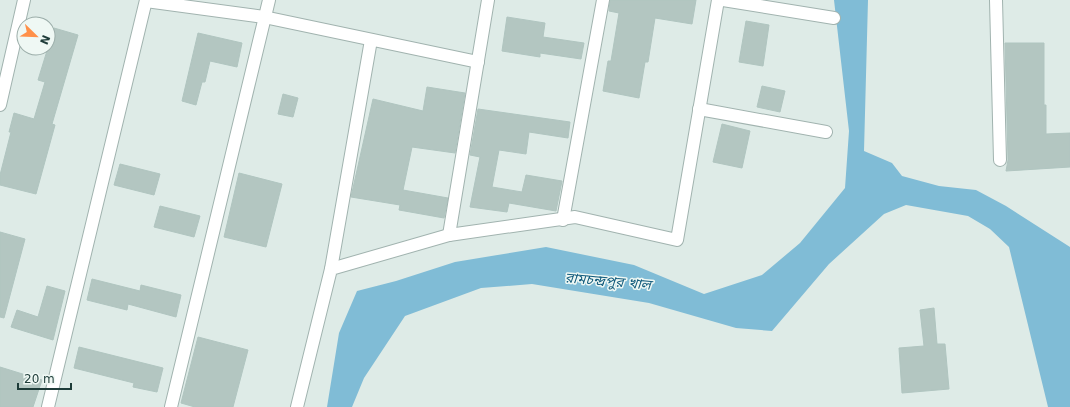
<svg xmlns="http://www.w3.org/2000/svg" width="1070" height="407" viewBox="0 0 1070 407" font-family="'DejaVu Sans','Noto Sans Bengali',sans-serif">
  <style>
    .water { fill: #80bcd6 }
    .building { fill: #b3c6c1; stroke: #b0c5c0 }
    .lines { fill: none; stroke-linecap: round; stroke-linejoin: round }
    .street-casing { stroke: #a1b3af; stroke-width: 14 }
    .street { stroke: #fff; stroke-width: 12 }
    .labels { text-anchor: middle; stroke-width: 3; stroke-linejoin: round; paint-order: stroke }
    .water-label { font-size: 14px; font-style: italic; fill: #135c7d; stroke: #eff8f4 }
  </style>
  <rect width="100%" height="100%" fill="#deebe7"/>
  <!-- water -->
  <path class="water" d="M 834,0 L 868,0 L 864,151 L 892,163 L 902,176 L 939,186 L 976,190 L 1006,206 L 1070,247 L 1070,407 L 1048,407 L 1009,247 L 990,229 L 968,216 L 906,205 L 884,214 L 829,264 L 772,331 L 736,328 L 649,303 L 532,284 L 481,288 L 405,316 L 364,378 L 352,407 L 327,407 L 339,333 L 357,291 L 396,281 L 455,262 L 546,247 L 634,265 L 704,294 L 762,275 L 800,243 L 845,188 L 849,131 Z"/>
  <!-- building -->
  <g class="building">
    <path d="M 610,0 L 696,0 L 692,24 L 655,18 L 648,62 L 645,62 L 639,98 L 603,91 L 608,61 L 611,61 L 619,13 L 609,11 Z"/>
    <path d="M 507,17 L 545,23 L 543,37 L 584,43 L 581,59 L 540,53 L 540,57 L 502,51 Z"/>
    <path d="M 746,21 L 769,25 L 763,66 L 739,62 Z"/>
    <path d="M 54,28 L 78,35 L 52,124 L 55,125 L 36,194 L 0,185 L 0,175 L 11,132 L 9,132 L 14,113 L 34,119 L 45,82 L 38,80 Z"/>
    <path d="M 198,33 L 242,43 L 237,67 L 210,61 L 205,82 L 202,82 L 196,105 L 182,101 Z"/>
    <path d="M 1005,43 L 1044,43 L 1044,105 L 1046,105 L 1046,134 L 1070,133 L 1070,167 L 1006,171 L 1008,160 Z"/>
    <path d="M 762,86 L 785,91 L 780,112 L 757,107 Z"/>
    <path d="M 427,87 L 465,93 L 455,153 L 412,147 L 403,190 L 448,198 L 444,218 L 399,210 L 400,205 L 351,197 L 373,99 L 423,111 Z"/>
    <path d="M 283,94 L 298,98 L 293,117 L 278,114 Z"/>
    <path d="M 478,109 L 570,122 L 568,138 L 529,132 L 526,154 L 499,150 L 492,187 L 522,192 L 526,175 L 562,181 L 556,211 L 509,203 L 507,212 L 470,207 L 480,157 L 470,155 Z"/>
    <path d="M 722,124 L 750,131 L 742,168 L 713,162 Z"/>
    <path d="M 120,164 L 160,174 L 154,195 L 114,185 Z"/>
    <path d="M 239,173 L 282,184 L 266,247 L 224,237 Z"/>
    <path d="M 160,206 L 200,216 L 194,237 L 154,227 Z"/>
    <path d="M 0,232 L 25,239 L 4,318 L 0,317 Z"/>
    <path d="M 92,279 L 140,291 L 141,285 L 181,295 L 176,317 L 128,304 L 127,310 L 87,300 Z"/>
    <path d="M 47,286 L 65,291 L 53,340 L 11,327 L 17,310 L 38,317 Z"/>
    <path d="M 934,308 L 937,344 L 945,344 L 949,389 L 902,393 L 899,348 L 924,346 L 920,310 Z"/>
    <path d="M 198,337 L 248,350 L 233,407 L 195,407 L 181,403 Z"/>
    <path d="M 79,347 L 163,368 L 157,392 L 133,387 L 134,383 L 74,368 Z"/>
    <path d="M 0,367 L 42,380 L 33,407 L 0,407 Z"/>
  </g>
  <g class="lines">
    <!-- street casing -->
    <g class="street-casing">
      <g id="street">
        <path d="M 723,0 L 834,18"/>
        <path d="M 996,0 L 1000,160"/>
        <path d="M 146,1 L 264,17 L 478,62"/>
        <path d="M 0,105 L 24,0"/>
        <path d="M 699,109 L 826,132"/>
        <path d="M 563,220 L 603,0"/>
        <path d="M 449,235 L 488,0"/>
        <path d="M 331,269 L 371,40"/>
        <path d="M 48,407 L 146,0"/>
        <path d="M 171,407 L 269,0"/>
        <path d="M 297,407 L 331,269 L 449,235 L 575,217 L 677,240 L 718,0"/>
      </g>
    </g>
    <!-- street -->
    <use href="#street" class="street"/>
  </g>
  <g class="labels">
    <!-- water labels -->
    <g class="water-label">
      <text transform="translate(608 281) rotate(5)" y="5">রামচন্দ্রপুর খাল</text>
    </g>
  </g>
  <!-- north arrow -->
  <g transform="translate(36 36) rotate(113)"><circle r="19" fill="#eff8f4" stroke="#9bada9"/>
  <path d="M0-3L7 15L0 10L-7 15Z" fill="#ff9049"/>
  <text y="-6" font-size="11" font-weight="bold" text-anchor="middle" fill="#1e3c39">N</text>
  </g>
  <!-- scale -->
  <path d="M18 383v6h53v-6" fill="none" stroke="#1e3c39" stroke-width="2"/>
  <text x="24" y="383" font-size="12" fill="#1e3c39" stroke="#eff8f4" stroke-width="3" paint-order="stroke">20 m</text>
</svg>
